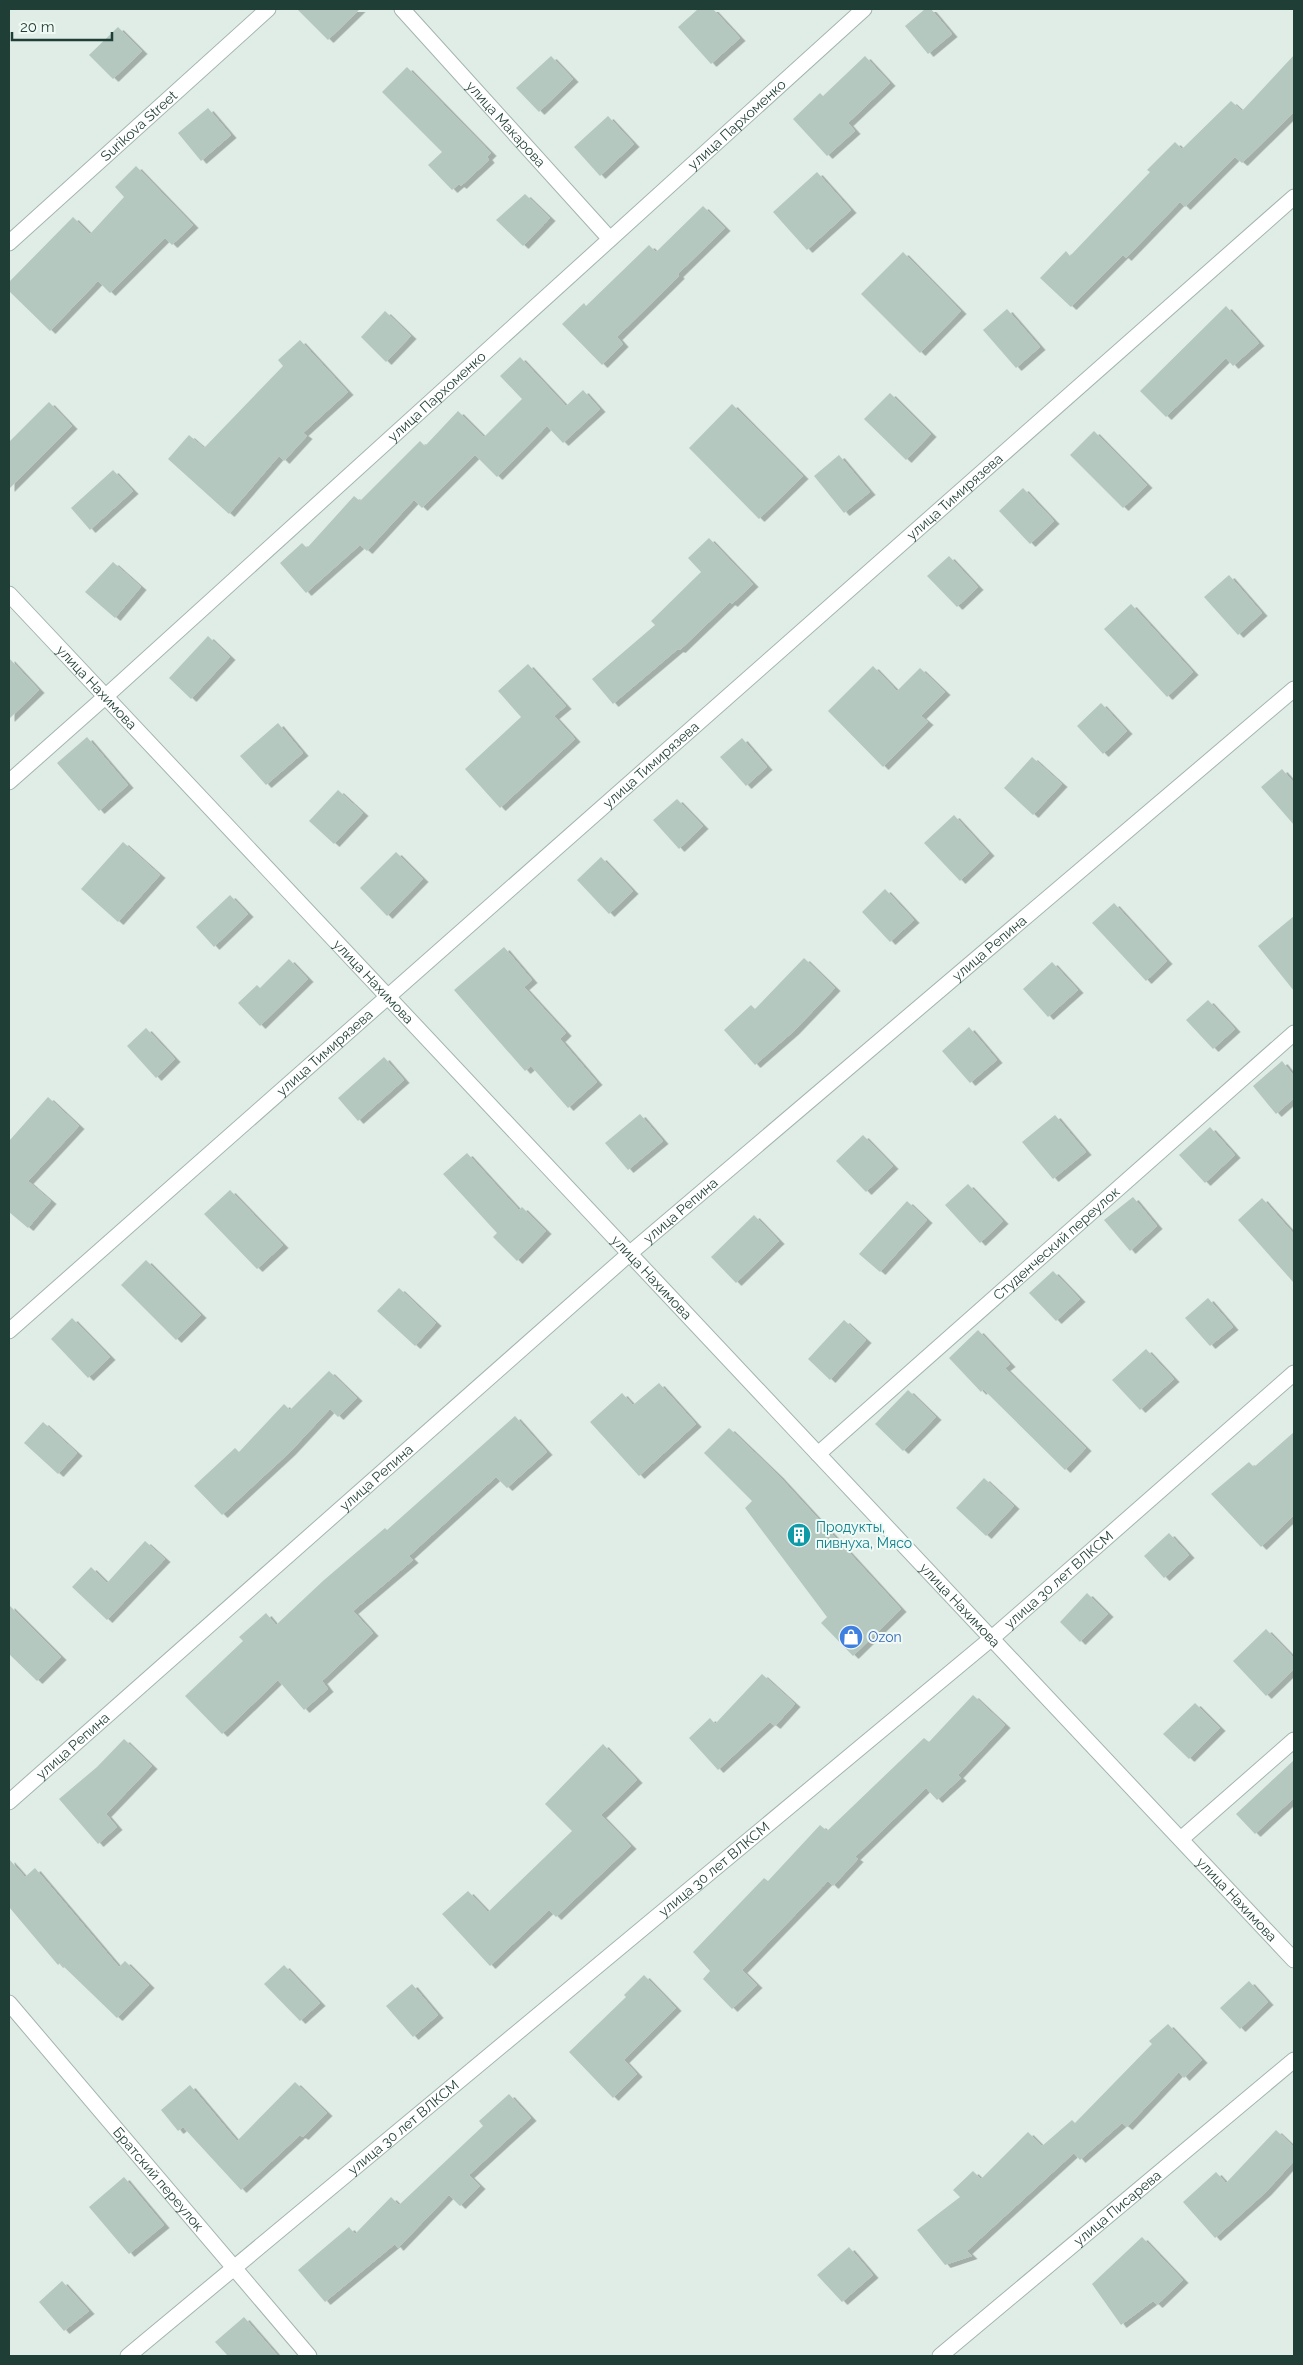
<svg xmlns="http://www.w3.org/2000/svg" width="1303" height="2365" viewBox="0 0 1303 2365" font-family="Raleway,sans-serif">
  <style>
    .building { fill: #b5c8c0; filter: url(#shadow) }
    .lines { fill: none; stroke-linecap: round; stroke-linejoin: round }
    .minor-casing { stroke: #a2b5ae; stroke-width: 17 }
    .minor { stroke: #fff; stroke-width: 15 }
    .labels { text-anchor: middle; stroke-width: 4; stroke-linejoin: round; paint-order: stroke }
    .street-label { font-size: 14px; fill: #1f3f36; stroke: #f1f9f5 }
    .culture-label { font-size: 14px; fill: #0d838f; stroke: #f1f9f5; text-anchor: start }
    .shop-label { font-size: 14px; fill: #366cbe; stroke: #f1f9f5; text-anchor: start }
  </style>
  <defs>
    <filter id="shadow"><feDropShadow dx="5.5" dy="3" stdDeviation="0" flood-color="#0004"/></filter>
  </defs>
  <rect width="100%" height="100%" fill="#e0ede7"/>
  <!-- building -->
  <g class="building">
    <path d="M 297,9 L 360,9 L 328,40 Z"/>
    <path d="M 698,9 L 713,9 L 740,38 L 711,64 L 678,27 Z"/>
    <path d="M 925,9 L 931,9 L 952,34 L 928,54 L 905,26 Z"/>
    <path d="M 118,27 L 142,51 L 113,79 L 89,55 Z"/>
    <path d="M 1294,55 L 1294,112 L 1242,163 L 1235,157 L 1185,207 L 1180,202 L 1126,258 L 1123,255 L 1071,307 L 1040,278 L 1066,251 L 1070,256 L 1150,172 L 1147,170 L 1175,142 L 1182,149 L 1231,101 L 1242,111 Z"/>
    <path d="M 551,56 L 573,79 L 539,112 L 516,88 Z"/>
    <path d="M 865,56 L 890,83 L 848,123 L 855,131 L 827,156 L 793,119 L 820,93 L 823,96 Z"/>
    <path d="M 407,67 L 491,153 L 487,157 L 489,160 L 461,186 L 459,184 L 452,190 L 428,165 L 442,152 L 382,92 Z"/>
    <path d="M 208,108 L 231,135 L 201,161 L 178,133 Z"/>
    <path d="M 608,116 L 634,144 L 600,176 L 574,147 Z"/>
    <path d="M 136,166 L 193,225 L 172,245 L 165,238 L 110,293 L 98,281 L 50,331 L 9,291 L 9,282 L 73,217 L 90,234 L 124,197 L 115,187 Z"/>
    <path d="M 817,172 L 851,210 L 807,250 L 773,212 Z"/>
    <path d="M 525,194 L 550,218 L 523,246 L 496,220 Z"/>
    <path d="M 703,206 L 725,228 L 678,274 L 679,276 L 617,337 L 623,344 L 602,365 L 562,324 L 584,303 L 586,306 L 649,245 L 656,252 Z"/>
    <path d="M 903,252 L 961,311 L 920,353 L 861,294 Z"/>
    <path d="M 1226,306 L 1259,343 L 1233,366 L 1226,358 L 1166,417 L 1140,391 Z"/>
    <path d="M 1007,309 L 1040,347 L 1016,368 L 983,330 Z"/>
    <path d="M 385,311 L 411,336 L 386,362 L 361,337 Z"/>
    <path d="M 300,340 L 348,392 L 303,433 L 307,436 L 284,461 L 279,456 L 229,514 L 168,459 L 189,435 L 204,448 L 283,366 L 278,360 Z"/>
    <path d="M 520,357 L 566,406 L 583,390 L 600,409 L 563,443 L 547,426 L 497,477 L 475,455 L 422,508 L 414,500 L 367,551 L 360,545 L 306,593 L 280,563 L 302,543 L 307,548 L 354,496 L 360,501 L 420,441 L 425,446 L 458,411 L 484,437 L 522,399 L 500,376 Z"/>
    <path d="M 890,393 L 931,434 L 906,460 L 864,419 Z"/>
    <path d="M 49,402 L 72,426 L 9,489 L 9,442 Z"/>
    <path d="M 732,404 L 803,476 L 759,519 L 689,448 Z"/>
    <path d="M 1094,431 L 1147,485 L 1123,508 L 1070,455 Z"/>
    <path d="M 839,455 L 870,492 L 844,513 L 814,476 Z"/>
    <path d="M 113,470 L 133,491 L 90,530 L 71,508 Z"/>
    <path d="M 1023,488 L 1054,521 L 1030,544 L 999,511 Z"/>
    <path d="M 709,538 L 753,584 L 732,604 L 730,602 L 680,650 L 678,649 L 613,704 L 592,679 L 655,625 L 651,621 L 701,572 L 688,558 Z"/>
    <path d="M 949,556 L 978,587 L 957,607 L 927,576 Z"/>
    <path d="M 113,562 L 141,587 L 115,618 L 85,592 Z"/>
    <path d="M 1229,575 L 1262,613 L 1238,635 L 1204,597 Z"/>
    <path d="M 1131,604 L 1193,672 L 1167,697 L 1104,629 Z"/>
    <path d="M 208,636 L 230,657 L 191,699 L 169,678 Z"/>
    <path d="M 9,658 L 39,690 L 9,719 Z"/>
    <path d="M 528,664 L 566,706 L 554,716 L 575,739 L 500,808 L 465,769 L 521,717 L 498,691 Z"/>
    <path d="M 873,666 L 897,691 L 920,668 L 945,692 L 921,716 L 928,722 L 883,767 L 828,711 Z"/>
    <path d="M 1101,703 L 1127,731 L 1103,754 L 1077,726 Z"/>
    <path d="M 278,723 L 303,753 L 266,785 L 240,756 Z"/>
    <path d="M 87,737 L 128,785 L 99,811 L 57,763 Z"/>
    <path d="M 742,738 L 767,767 L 746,786 L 720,757 Z"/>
    <path d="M 1032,757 L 1062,784 L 1033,815 L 1004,788 Z"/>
    <path d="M 1282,769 L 1294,783 L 1294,825 L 1261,787 Z"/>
    <path d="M 338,790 L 363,813 L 334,844 L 309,821 Z"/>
    <path d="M 677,799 L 703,826 L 679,849 L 653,820 Z"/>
    <path d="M 954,815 L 989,853 L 960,881 L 924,843 Z"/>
    <path d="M 123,842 L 160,875 L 118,922 L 81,889 Z"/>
    <path d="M 396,852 L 423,879 L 387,916 L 360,888 Z"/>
    <path d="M 601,857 L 633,891 L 609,914 L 577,880 Z"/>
    <path d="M 885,889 L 914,920 L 890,942 L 862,912 Z"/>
    <path d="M 230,895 L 248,914 L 214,947 L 196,927 Z"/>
    <path d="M 1114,903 L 1167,961 L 1146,981 L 1092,923 Z"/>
    <path d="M 1294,916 L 1294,991 L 1258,946 Z"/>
    <path d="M 504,947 L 532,980 L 524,987 L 566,1033 L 560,1039 L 597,1082 L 568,1108 L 531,1066 L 525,1071 L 454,990 Z"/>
    <path d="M 804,958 L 835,988 L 794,1031 L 755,1065 L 724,1030 L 751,1005 L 755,1009 Z"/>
    <path d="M 289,959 L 308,979 L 260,1026 L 238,1003 L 257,985 L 260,988 Z"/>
    <path d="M 1052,962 L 1078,990 L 1048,1017 L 1023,989 Z"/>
    <path d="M 1208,1000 L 1235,1029 L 1213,1049 L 1186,1020 Z"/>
    <path d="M 969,1027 L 997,1060 L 970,1083 L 942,1051 Z"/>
    <path d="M 146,1028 L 175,1059 L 156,1078 L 127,1046 Z"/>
    <path d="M 384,1057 L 404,1080 L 358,1121 L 338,1098 Z"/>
    <path d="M 1282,1061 L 1294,1076 L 1294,1098 L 1276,1114 L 1253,1086 Z"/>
    <path d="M 48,1097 L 79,1126 L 28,1181 L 51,1201 L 28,1228 L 9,1212 L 9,1141 Z"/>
    <path d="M 640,1114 L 663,1141 L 628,1170 L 605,1143 Z"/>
    <path d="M 1055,1115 L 1086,1152 L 1053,1179 L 1022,1142 Z"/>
    <path d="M 1210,1127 L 1235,1155 L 1205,1183 L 1179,1155 Z"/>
    <path d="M 863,1135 L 893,1166 L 866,1192 L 836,1161 Z"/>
    <path d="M 467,1153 L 519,1210 L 522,1207 L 546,1231 L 517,1261 L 493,1237 L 497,1233 L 443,1174 Z"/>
    <path d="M 968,1184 L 1003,1221 L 980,1243 L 945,1205 Z"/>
    <path d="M 230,1190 L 283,1245 L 257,1269 L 204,1214 Z"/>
    <path d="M 1133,1197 L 1157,1226 L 1130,1251 L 1104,1220 Z"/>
    <path d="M 1262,1198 L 1294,1234 L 1294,1283 L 1238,1220 Z"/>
    <path d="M 907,1201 L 927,1220 L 880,1272 L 859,1254 Z"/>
    <path d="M 754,1215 L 779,1241 L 736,1283 L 711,1257 Z"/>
    <path d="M 146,1260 L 201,1315 L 176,1340 L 121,1285 Z"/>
    <path d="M 1053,1271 L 1080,1299 L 1056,1321 L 1029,1293 Z"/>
    <path d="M 399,1288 L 436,1323 L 415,1346 L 377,1311 Z"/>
    <path d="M 1208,1298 L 1233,1327 L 1210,1346 L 1185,1318 Z"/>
    <path d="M 72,1318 L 110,1357 L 88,1378 L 51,1339 Z"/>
    <path d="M 844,1320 L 866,1340 L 830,1380 L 808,1359 Z"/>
    <path d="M 978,1330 L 1010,1364 L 1005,1368 L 1086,1448 L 1065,1470 L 983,1389 L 981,1392 L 949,1358 Z"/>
    <path d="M 1146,1349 L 1174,1379 L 1140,1410 L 1112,1380 Z"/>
    <path d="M 329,1371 L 357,1398 L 338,1417 L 330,1409 L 290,1452 L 222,1515 L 194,1486 L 235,1448 L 239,1452 L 284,1404 L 290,1410 Z"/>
    <path d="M 659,1383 L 696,1424 L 639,1476 L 590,1422 L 622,1393 L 633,1405 Z"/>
    <path d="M 908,1390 L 936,1417 L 903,1451 L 875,1424 Z"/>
    <path d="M 515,1416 L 547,1452 L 507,1488 L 496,1477 L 409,1556 L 413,1560 L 353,1611 L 373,1633 L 322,1681 L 328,1689 L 304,1710 L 278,1680 L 222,1734 L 185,1696 L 243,1641 L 239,1637 L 266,1613 L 276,1625 L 324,1580 L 385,1528 L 387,1530 Z"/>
    <path d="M 43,1422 L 77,1453 L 58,1474 L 24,1443 Z"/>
    <path d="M 729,1428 L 778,1475 L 901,1609 L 853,1656 L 821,1623 L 827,1617 L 745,1508 L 752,1501 L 704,1453 Z"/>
    <path d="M 1294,1432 L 1294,1515 L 1261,1547 L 1211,1494 L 1249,1462 L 1254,1467 Z"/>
    <path d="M 984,1478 L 1014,1506 L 986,1536 L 956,1508 Z"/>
    <path d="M 1169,1533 L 1189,1555 L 1164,1578 L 1144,1556 Z"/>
    <path d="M 145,1541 L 165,1559 L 107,1620 L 72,1587 L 91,1567 L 107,1583 Z"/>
    <path d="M 1087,1593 L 1108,1614 L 1080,1642 L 1060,1622 Z"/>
    <path d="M 9,1605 L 61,1657 L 37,1681 L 9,1654 Z"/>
    <path d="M 1266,1629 L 1294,1658 L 1294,1669 L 1266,1696 L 1233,1661 Z"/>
    <path d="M 762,1674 L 795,1704 L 775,1726 L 770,1722 L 718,1770 L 689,1738 L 710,1718 L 715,1724 Z"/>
    <path d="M 973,1695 L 1005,1725 L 958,1775 L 961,1778 L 937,1800 L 926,1788 L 855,1857 L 858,1859 L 833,1886 L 828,1881 L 742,1970 L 757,1985 L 732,2009 L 703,1979 L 710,1971 L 693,1952 L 764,1878 L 768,1881 L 820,1825 L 827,1831 L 924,1738 L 929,1742 Z"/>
    <path d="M 1195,1703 L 1220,1728 L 1189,1759 L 1163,1734 Z"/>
    <path d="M 124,1739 L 152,1766 L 106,1814 L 117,1827 L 98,1844 L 59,1799 L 97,1767 Z"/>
    <path d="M 603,1744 L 637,1780 L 601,1815 L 631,1846 L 556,1917 L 549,1910 L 490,1966 L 442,1914 L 468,1891 L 488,1912 L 572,1831 L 545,1804 Z"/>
    <path d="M 1294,1760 L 1294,1798 L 1255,1834 L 1236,1814 Z"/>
    <path d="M 9,1859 L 25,1877 L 35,1868 L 119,1967 L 125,1961 L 149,1985 L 117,2018 L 60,1963 L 58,1965 L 9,1907 Z"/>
    <path d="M 284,1965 L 320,2003 L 300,2021 L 264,1984 Z"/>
    <path d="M 644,1975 L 676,2008 L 624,2060 L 637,2074 L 613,2098 L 569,2052 L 626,1997 L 624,1995 Z"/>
    <path d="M 1249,1981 L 1268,2002 L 1240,2029 L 1220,2008 Z"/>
    <path d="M 412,1984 L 438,2015 L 413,2037 L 386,2006 Z"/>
    <path d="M 1168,2024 L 1202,2060 L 1184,2078 L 1179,2072 L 1127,2127 L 1122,2123 L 1080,2160 L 1074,2153 L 967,2251 L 972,2256 L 945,2265 L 917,2230 L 960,2197 L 953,2190 L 973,2171 L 981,2179 L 1028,2132 L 1042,2146 L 1072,2120 L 1075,2123 L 1152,2044 L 1149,2041 Z"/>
    <path d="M 295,2082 L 327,2113 L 303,2137 L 300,2135 L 241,2190 L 183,2127 L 178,2131 L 161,2110 L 190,2085 L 237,2141 Z"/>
    <path d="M 509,2094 L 531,2118 L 469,2175 L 480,2186 L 460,2206 L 449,2195 L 398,2248 L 395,2244 L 325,2302 L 298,2270 L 349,2227 L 355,2234 L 391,2197 L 399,2205 L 483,2126 L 479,2121 Z"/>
    <path d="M 1276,2130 L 1294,2147 L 1294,2161 L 1266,2192 L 1215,2238 L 1183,2202 L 1216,2172 L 1226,2183 Z"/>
    <path d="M 124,2177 L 164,2225 L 129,2254 L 89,2207 Z"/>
    <path d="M 1142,2237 L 1183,2280 L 1157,2305 L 1153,2301 L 1121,2325 L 1092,2284 Z"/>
    <path d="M 849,2247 L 873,2275 L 842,2302 L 817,2275 Z"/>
    <path d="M 62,2281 L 89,2311 L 64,2331 L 39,2302 Z"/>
    <path d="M 244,2317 L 278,2356 L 228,2356 L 215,2342 Z"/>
  </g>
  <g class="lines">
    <!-- minor casing -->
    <g class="minor-casing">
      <g id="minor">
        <path id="s1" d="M 402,9 L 610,239"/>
        <path id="s2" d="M 9,243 L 268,9"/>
        <path id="s3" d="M 9,594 L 1294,1960"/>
        <path id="s4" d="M 9,782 L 105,697 L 864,9"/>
        <path id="s5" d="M 9,1331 L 1294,197"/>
        <path id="s6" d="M 818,1454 L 1294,1033"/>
        <path id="s7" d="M 9,1802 L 629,1254 L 1294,689"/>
        <path d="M 1181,1839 L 1294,1740"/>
        <path id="s8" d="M 9,2003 L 309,2356"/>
        <path id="s9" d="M 128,2356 L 992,1638 L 1294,1373"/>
        <path id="s10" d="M 940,2356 L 1294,2060"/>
      </g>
    </g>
    <!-- minor -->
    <use href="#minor" class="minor"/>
  </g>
  <!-- icons -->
  <defs>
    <g id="building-disc" transform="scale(1.25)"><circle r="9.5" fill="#0f9aa8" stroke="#f1f9f5"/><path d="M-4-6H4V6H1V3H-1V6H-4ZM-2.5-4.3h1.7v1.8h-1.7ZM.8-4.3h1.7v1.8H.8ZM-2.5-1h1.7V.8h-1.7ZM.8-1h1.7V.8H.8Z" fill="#fff"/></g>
    <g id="shop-disc" transform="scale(1.25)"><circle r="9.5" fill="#3f7fe0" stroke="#f1f9f5"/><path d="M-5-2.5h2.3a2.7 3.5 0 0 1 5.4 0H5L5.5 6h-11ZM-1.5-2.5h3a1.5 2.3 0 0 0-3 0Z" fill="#fff"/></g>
  </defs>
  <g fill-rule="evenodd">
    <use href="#building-disc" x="799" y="1535"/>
    <use href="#shop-disc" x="851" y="1637"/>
  </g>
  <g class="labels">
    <!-- street labels -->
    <g class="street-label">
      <text dy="5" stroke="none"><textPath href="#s1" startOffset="155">улица Макарова</textPath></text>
      <text dy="5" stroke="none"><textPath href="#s4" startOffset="981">улица Пархоменко</textPath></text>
      <text dy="5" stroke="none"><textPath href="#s2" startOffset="175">Surikova Street</textPath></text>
      <text dy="5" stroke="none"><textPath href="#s4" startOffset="576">улица Пархоменко</textPath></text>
      <text dy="5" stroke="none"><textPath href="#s5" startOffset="1261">улица Тимирязева</textPath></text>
      <text dy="5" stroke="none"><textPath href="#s3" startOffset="128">улица Нахимова</textPath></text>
      <text dy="5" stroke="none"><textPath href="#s5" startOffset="856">улица Тимирязева</textPath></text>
      <text dy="5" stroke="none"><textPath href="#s7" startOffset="1300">улица Репина</textPath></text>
      <text dy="5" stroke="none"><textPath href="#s3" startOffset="532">улица Нахимова</textPath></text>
      <text dy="5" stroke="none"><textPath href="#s5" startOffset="421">улица Тимирязева</textPath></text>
      <text dy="5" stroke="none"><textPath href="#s7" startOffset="895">улица Репина</textPath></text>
      <text dy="5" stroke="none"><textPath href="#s6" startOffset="318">Студенческий переулок</textPath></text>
      <text dy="5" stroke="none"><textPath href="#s3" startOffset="938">улица Нахимова</textPath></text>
      <text dy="5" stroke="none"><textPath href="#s7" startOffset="490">улица Репина</textPath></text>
      <text dy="5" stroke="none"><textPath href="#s9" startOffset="1212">улица 30 лет ВЛКСМ</textPath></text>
      <text dy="5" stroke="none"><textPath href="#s3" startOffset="1388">улица Нахимова</textPath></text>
      <text dy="5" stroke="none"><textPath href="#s7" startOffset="85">улица Репина</textPath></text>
      <text dy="5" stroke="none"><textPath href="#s9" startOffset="762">улица 30 лет ВЛКСМ</textPath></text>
      <text dy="5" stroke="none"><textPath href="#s3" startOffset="1792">улица Нахимова</textPath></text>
      <text dy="5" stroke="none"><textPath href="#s9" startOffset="358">улица 30 лет ВЛКСМ</textPath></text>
      <text dy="5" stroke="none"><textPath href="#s8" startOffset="231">Братский переулок</textPath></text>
      <text dy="5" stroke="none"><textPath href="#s10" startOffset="231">улица Писарева</textPath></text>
    </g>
    <!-- culture labels -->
    <g class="culture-label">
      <text x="816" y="1532">Продукты,<tspan x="816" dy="16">пивнуха, Мясо</tspan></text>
    </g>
    <!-- shop labels -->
    <g class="shop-label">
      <text x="868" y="1642">Ozon</text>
    </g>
  </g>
  <!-- border -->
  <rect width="1303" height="2365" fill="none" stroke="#1f3f36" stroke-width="20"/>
  <!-- scale -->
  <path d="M12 32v8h100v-8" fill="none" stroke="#1f3f36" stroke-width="2.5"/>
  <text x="20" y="32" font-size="15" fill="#1f3f36" stroke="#f1f9f5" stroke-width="4" paint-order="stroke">20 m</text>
</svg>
